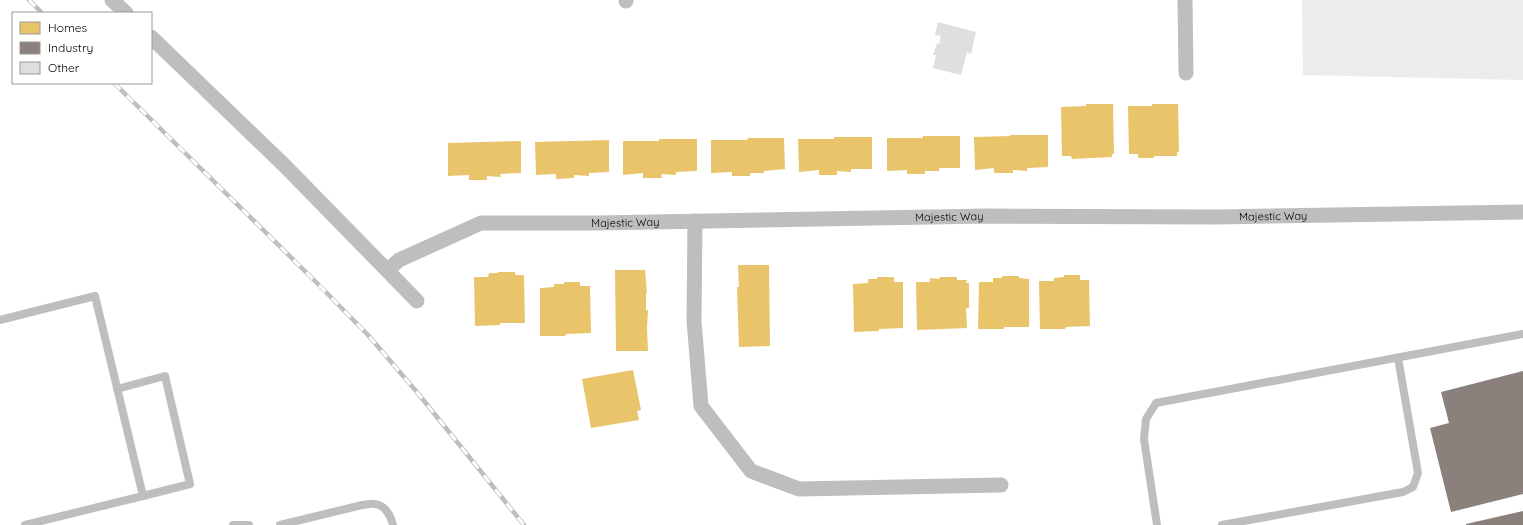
<svg xmlns="http://www.w3.org/2000/svg" width="1523" height="525" viewBox="0 0 1523 525" font-family="Quicksand,sans-serif">
  <style>
    .green { fill: #ececec }
    .homes { fill: #e9c46a }
    .industry { fill: #8a817c }
    .building { fill: #dfdfdf }
    .lines { fill: none; stroke-linecap: round; stroke-linejoin: round }
    .service { stroke: #bebebe; stroke-width: 8 }
    .minor { stroke: #bebebe; stroke-width: 15 }
    .rail-casing { stroke: #bebebe; stroke-width: 4.5 }
    .rail { stroke: #fff; stroke-width: 3; stroke-dasharray: 9; stroke-linecap: butt }
    .labels { text-anchor: middle; stroke-width: 4; stroke-linejoin: round; paint-order: stroke }
    .street-label { font-size: 11px; fill: #000; stroke: #fff }
  </style>
  <rect width="100%" height="100%" fill="#fff"/>
  <!-- green -->
  <path class="green" d="M 1302,0 L 1523,0 L 1523,80 L 1303,75 Z"/>
  <!-- homes -->
  <g class="homes">
    <path d="M 1086,104 L 1113,104 L 1114,154 L 1112,154 L 1112,157 L 1072,159 L 1071,156 L 1062,156 L 1061,107 L 1086,106 Z"/>
    <path d="M 1152,104 L 1178,104 L 1179,152 L 1177,152 L 1177,156 L 1154,156 L 1154,158 L 1138,158 L 1138,154 L 1129,154 L 1128,106 L 1152,106 Z"/>
    <path d="M 1010,135 L 1048,135 L 1048,167 L 1027,168 L 1027,171 L 1013,170 L 1013,173 L 994,173 L 994,168 L 975,170 L 974,137 L 1010,136 Z"/>
    <path d="M 923,136 L 960,136 L 960,168 L 939,168 L 939,171 L 925,171 L 925,174 L 907,174 L 907,170 L 887,171 L 887,138 L 923,138 Z"/>
    <path d="M 834,137 L 872,137 L 872,169 L 851,169 L 851,172 L 837,171 L 837,175 L 819,175 L 819,170 L 799,172 L 798,139 L 834,139 Z"/>
    <path d="M 747,138 L 784,138 L 785,169 L 764,171 L 764,173 L 750,173 L 750,176 L 732,176 L 732,172 L 711,173 L 711,140 L 748,140 Z"/>
    <path d="M 659,139 L 697,139 L 697,171 L 676,172 L 676,175 L 661,174 L 662,178 L 643,178 L 643,173 L 623,175 L 623,141 L 659,141 Z"/>
    <path d="M 609,140 L 609,172 L 589,173 L 589,176 L 574,175 L 574,178 L 556,179 L 556,174 L 536,175 L 535,142 Z"/>
    <path d="M 521,141 L 521,173 L 500,174 L 501,177 L 487,176 L 487,180 L 469,180 L 469,175 L 448,176 L 448,143 Z"/>
    <path d="M 738,265 L 769,265 L 770,346 L 739,347 L 737,287 L 739,287 Z"/>
    <path d="M 615,270 L 645,270 L 647,293 L 646,293 L 646,310 L 648,310 L 647,329 L 648,351 L 616,351 Z"/>
    <path d="M 498,272 L 515,272 L 515,275 L 524,275 L 525,323 L 500,323 L 500,325 L 475,326 L 474,277 L 488,277 L 489,273 L 498,273 Z"/>
    <path d="M 1064,275 L 1080,275 L 1080,280 L 1089,280 L 1090,326 L 1066,327 L 1065,329 L 1040,329 L 1039,281 L 1054,281 L 1054,278 L 1064,277 Z"/>
    <path d="M 1002,276 L 1019,276 L 1019,278 L 1029,279 L 1029,327 L 1004,327 L 1004,329 L 978,329 L 979,282 L 993,282 L 993,278 L 1002,278 Z"/>
    <path d="M 877,277 L 894,277 L 894,282 L 903,282 L 903,328 L 879,329 L 879,331 L 854,332 L 853,284 L 868,283 L 868,279 L 877,279 Z"/>
    <path d="M 940,277 L 957,277 L 957,280 L 967,280 L 966,283 L 969,283 L 969,308 L 966,308 L 967,328 L 917,330 L 916,282 L 930,282 L 930,278 L 939,279 Z"/>
    <path d="M 564,282 L 580,282 L 580,286 L 590,286 L 591,333 L 566,334 L 565,336 L 540,336 L 540,288 L 554,287 L 554,284 L 564,284 Z"/>
    <path d="M 633,370 L 641,410 L 637,411 L 639,420 L 591,428 L 582,379 Z"/>
  </g>
  <!-- industry -->
  <g class="industry">
    <path d="M 1523,371 L 1523,494 L 1451,512 L 1430,428 L 1449,423 L 1441,392 Z"/>
    <path d="M 1523,511 L 1523,525 L 1466,525 L 1466,524 Z"/>
  </g>
  <!-- building -->
  <path class="building" d="M 938,22 L 976,32 L 971,54 L 967,52 L 961,75 L 933,68 L 936,55 L 933,55 L 937,43 L 939,44 L 941,36 L 935,35 Z"/>
  <g class="lines">
    <!-- service -->
    <g class="service">
      <path d="M 0,320 L 95,296 L 143,496 L 190,484 L 165,376 L 117,389"/>
      <path d="M 25,525 L 143,496"/>
      <path d="M 233,525 L 249,525"/>
      <path d="M 280,525 L 362,505 C 365,505 371,503 375,504 C 385,505 391,516 393,525"/>
      <path d="M 1157,525 L 1144,439 L 1146,419 L 1156,403 L 1523,334"/>
      <path d="M 1222,525 L 1403,492 L 1413,487 L 1418,473 L 1398,358"/>
    </g>
    <!-- minor -->
    <g class="minor">
      <path d="M 112,0 L 126,13"/>
      <path d="M 626,0 L 626,1"/>
      <path d="M 1185,0 L 1186,73"/>
      <path d="M 151,37 L 285,166 L 417,301"/>
      <path d="M 695,221 L 694,321 L 701,406 L 751,471 L 799,489 L 1001,485"/>
      <path id="s1" d="M 388,270 L 399,260 L 481,223 L 597,223 L 987,216 L 1216,217 L 1523,212"/>
    </g>
    <!-- rail casing -->
    <g class="rail-casing">
      <g id="rail">
        <path d="M 29,0 L 42,13"/>
        <path d="M 114,83 L 317,283 L 368,335 L 416,391 L 524,525"/>
      </g>
    </g>
    <!-- rail -->
    <use href="#rail" class="rail"/>
  </g>
  <g class="labels">
    <!-- street labels -->
    <g class="street-label">
      <text dy="4" stroke="none"><textPath href="#s1" startOffset="897">Majestic Way</textPath></text>
      <text dy="4" stroke="none"><textPath href="#s1" startOffset="573">Majestic Way</textPath></text>
      <text dy="4" stroke="none"><textPath href="#s1" startOffset="249">Majestic Way</textPath></text>
    </g>
  </g>
  <!-- legend -->
  <rect x="12" y="12" width="140" height="72" fill="#ffffff" stroke="#999999"/>
  <rect x="20" y="22" width="20" height="12" fill="#e9c46a" stroke="#999999"/>
  <text x="48" y="32" font-size="12" fill="#000000">Homes</text>
  <rect x="20" y="42" width="20" height="12" fill="#8a817c" stroke="#999999"/>
  <text x="48" y="52" font-size="12" fill="#000000">Industry</text>
  <rect x="20" y="62" width="20" height="12" fill="#dfdfdf" stroke="#999999"/>
  <text x="48" y="72" font-size="12" fill="#000000">Other</text>
</svg>
